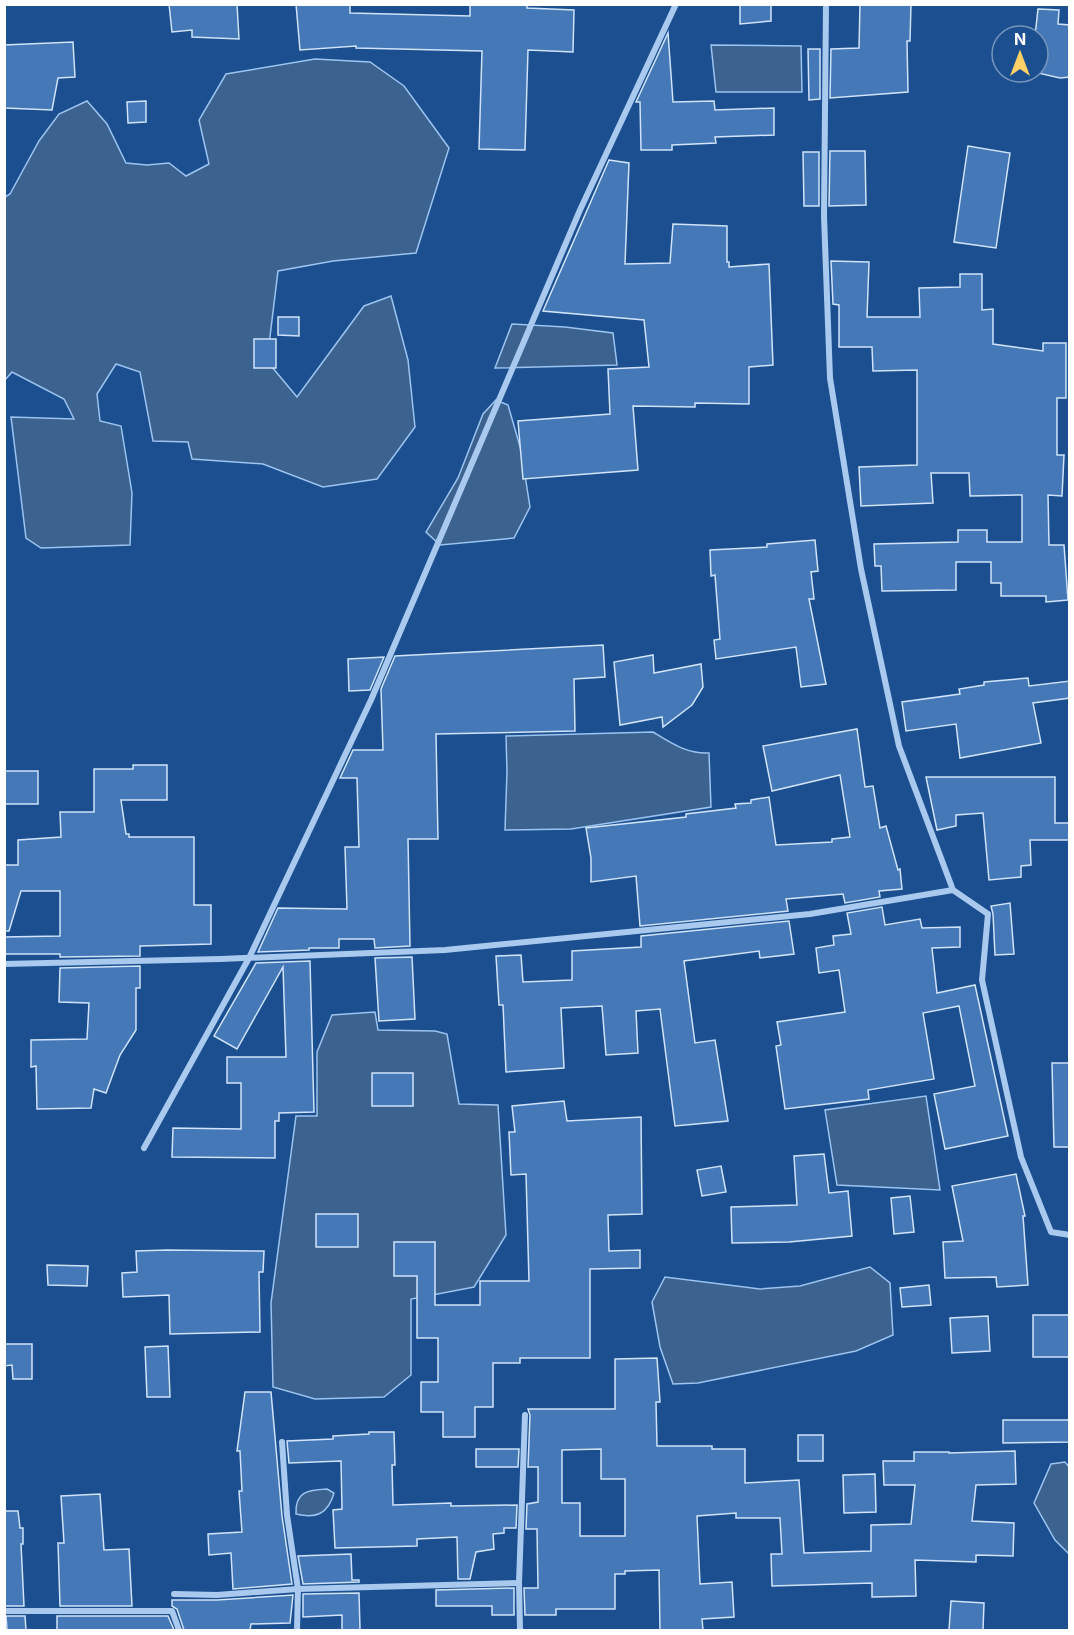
<svg xmlns="http://www.w3.org/2000/svg" width="1074" height="1635" viewBox="0 0 1074 1635" font-family="Inter,sans-serif">
  <style>
    .water { fill: #3c6290; stroke: #9cc4f0; stroke-width: 1.5 }
    .building { fill: #4478b7; stroke: #cfe3fa; stroke-width: 1.5; fill-rule: evenodd }
    .lines { fill: none; stroke-linecap: round; stroke-linejoin: round }
    .minor { stroke: #a9c9ee; stroke-width: 6 }
  </style>
  <rect width="100%" height="100%" fill="#1b4f8f"/>
  <!-- water -->
  <g class="water">
    <path d="M 711,45 L 801,46 L 802,92 L 716,92 Z"/>
    <path d="M 315,59 L 370,62 L 404,86 L 449,148 L 416,253 L 333,261 L 278,271 L 267,361 L 297,397 L 364,306 L 391,296 L 408,360 L 415,427 L 377,479 L 323,487 L 263,464 L 192,459 L 188,442 L 153,441 L 140,372 L 116,364 L 97,394 L 100,421 L 121,426 L 132,493 L 130,545 L 41,548 L 26,538 L 11,417 L 74,419 L 64,399 L 12,372 L 5,380 L 5,197 L 10,194 L 39,141 L 59,114 L 87,101 L 107,124 L 126,163 L 147,165 L 169,163 L 186,176 L 209,164 L 199,120 L 226,74 Z"/>
    <path d="M 512,324 L 565,327 L 613,333 L 617,365 L 495,368 Z"/>
    <path d="M 496,400 L 508,405 L 521,450 L 530,507 L 514,538 L 440,545 L 426,532 L 458,478 L 483,414 Z"/>
    <path d="M 653,732 C 671,743 687,754 709,753 L 711,807 L 571,829 L 505,830 L 507,771 L 506,736 Z"/>
    <path d="M 375,1012 L 378,1030 L 435,1031 L 447,1034 L 459,1104 L 498,1105 L 506,1235 L 474,1287 L 411,1299 L 411,1375 L 384,1397 L 315,1399 L 273,1387 L 271,1303 L 296,1116 L 317,1116 L 317,1052 L 332,1015 Z"/>
    <path d="M 926,1096 L 940,1190 L 837,1185 L 825,1110 Z"/>
    <path d="M 870,1267 L 890,1283 L 893,1335 L 856,1351 L 698,1383 L 673,1384 L 660,1347 L 652,1302 L 665,1277 L 760,1289 L 800,1286 Z"/>
    <path d="M 1065,1462 L 1070,1468 L 1069,1554 L 1055,1540 L 1034,1503 L 1051,1464 Z"/>
    <path d="M 327,1489 L 334,1493 C 328,1514 316,1519 296,1514 C 295,1492 307,1490 327,1489 Z"/>
  </g>
  <!-- building -->
  <g class="building">
    <path d="M 169,4 L 237,4 L 239,39 L 192,37 L 192,30 L 172,32 Z"/>
    <path d="M 296,4 L 350,4 L 350,13 L 470,16 L 470,4 L 527,4 L 527,8 L 574,10 L 573,52 L 528,50 L 525,150 L 479,149 L 482,51 L 356,48 L 356,46 L 300,50 Z"/>
    <path d="M 740,4 L 771,4 L 771,21 L 740,24 Z"/>
    <path d="M 860,4 L 911,4 L 910,41 L 907,41 L 908,92 L 830,98 L 831,49 L 859,48 Z"/>
    <path d="M 1038,9 L 1059,10 L 1058,24 L 1070,25 L 1070,77 L 1060,78 L 1038,73 L 1038,36 L 1035,36 Z"/>
    <path d="M 668,33 L 673,102 L 714,101 L 715,110 L 774,108 L 774,135 L 715,137 L 716,143 L 672,145 L 672,150 L 641,150 L 640,102 L 636,102 Z"/>
    <path d="M 73,42 L 75,77 L 58,78 L 52,110 L 4,108 L 4,45 Z"/>
    <path d="M 808,49 L 820,49 L 820,99 L 809,100 Z"/>
    <path d="M 146,101 L 146,122 L 128,123 L 127,102 Z"/>
    <path d="M 968,146 L 1010,153 L 996,248 L 954,242 Z"/>
    <path d="M 830,151 L 865,151 L 866,205 L 829,206 Z"/>
    <path d="M 803,152 L 819,152 L 819,206 L 804,206 Z"/>
    <path d="M 609,160 L 629,163 L 625,264 L 670,263 L 673,224 L 727,226 L 727,262 L 729,262 L 729,267 L 769,264 L 773,365 L 749,367 L 749,404 L 695,403 L 695,407 L 633,406 L 638,470 L 523,479 L 518,421 L 610,414 L 608,369 L 649,367 L 644,320 L 543,311 Z"/>
    <path d="M 831,261 L 869,262 L 867,317 L 920,317 L 919,288 L 960,287 L 960,274 L 982,274 L 982,310 L 993,309 L 993,344 L 1043,351 L 1043,343 L 1066,343 L 1066,398 L 1057,398 L 1057,455 L 1064,455 L 1062,496 L 1048,495 L 1049,545 L 1064,545 L 1068,600 L 1046,602 L 1046,596 L 1001,596 L 1001,583 L 991,583 L 991,562 L 956,562 L 956,590 L 882,591 L 881,566 L 875,566 L 874,544 L 958,542 L 958,530 L 987,530 L 987,542 L 1022,542 L 1022,495 L 970,496 L 969,473 L 931,473 L 933,503 L 861,506 L 859,467 L 917,465 L 917,370 L 873,371 L 872,347 L 839,347 L 839,305 L 833,304 Z"/>
    <path d="M 278,317 L 299,317 L 299,336 L 278,335 Z"/>
    <rect x="254" y="339" width="22" height="29"/>
    <path d="M 815,540 L 818,571 L 811,572 L 814,599 L 809,599 L 826,684 L 801,687 L 796,647 L 716,659 L 714,640 L 720,639 L 715,575 L 711,576 L 710,550 L 767,547 L 767,544 Z"/>
    <path d="M 603,645 L 605,677 L 574,679 L 575,731 L 436,734 L 438,839 L 408,839 L 410,946 L 375,948 L 374,939 L 339,939 L 339,948 L 309,948 L 309,950 L 258,952 L 278,908 L 347,909 L 345,847 L 359,847 L 357,778 L 340,778 L 353,750 L 383,750 L 381,689 L 395,656 Z"/>
    <path d="M 653,655 L 654,673 L 701,664 L 703,687 L 692,705 L 663,727 L 662,717 L 620,725 L 614,662 Z"/>
    <path d="M 384,657 L 370,690 L 349,691 L 348,659 Z"/>
    <path d="M 1028,678 L 1029,686 L 1070,681 L 1070,698 L 1033,703 L 1041,743 L 960,758 L 956,724 L 906,731 L 902,702 L 960,694 L 959,689 L 984,685 L 984,682 Z"/>
    <path d="M 857,729 L 865,787 L 873,786 L 880,828 L 886,826 L 898,870 L 900,869 L 902,889 L 879,891 L 880,897 L 845,903 L 843,894 L 786,899 L 788,911 L 640,926 L 636,876 L 591,882 L 591,858 L 586,828 L 686,817 L 686,814 L 736,808 L 735,804 L 751,803 L 751,800 L 769,797 L 776,845 L 832,842 L 832,839 L 850,837 L 840,775 L 772,791 L 763,746 Z"/>
    <path d="M 133,765 L 167,765 L 167,800 L 121,800 L 126,834 L 129,834 L 129,837 L 194,837 L 194,905 L 211,905 L 211,944 L 140,946 L 140,956 L 60,957 L 60,954 L 4,954 L 4,937 L 60,936 L 60,891 L 21,891 L 9,931 L 4,931 L 4,865 L 18,865 L 18,840 L 61,837 L 60,812 L 94,812 L 94,769 L 133,769 Z"/>
    <rect x="4" y="771" width="34" height="33"/>
    <path d="M 926,777 L 1055,777 L 1055,823 L 1070,823 L 1070,840 L 1030,840 L 1031,865 L 1021,866 L 1021,877 L 989,880 L 983,813 L 956,815 L 956,826 L 937,830 Z"/>
    <path d="M 1010,903 L 1014,954 L 995,955 L 993,914 L 991,906 Z"/>
    <path d="M 882,907 L 885,925 L 920,919 L 922,928 L 960,927 L 960,947 L 932,948 L 937,993 L 975,985 L 1008,1136 L 945,1149 L 934,1094 L 975,1086 L 959,1006 L 923,1013 L 934,1079 L 868,1090 L 869,1099 L 785,1109 L 776,1046 L 781,1045 L 777,1022 L 845,1012 L 839,970 L 819,973 L 816,948 L 834,945 L 833,936 L 851,934 L 847,913 Z"/>
    <path d="M 789,921 L 794,954 L 760,958 L 759,951 L 684,961 L 695,1043 L 715,1040 L 728,1121 L 675,1126 L 660,1009 L 636,1011 L 638,1053 L 606,1055 L 602,1006 L 561,1008 L 564,1068 L 506,1072 L 503,1005 L 499,1005 L 496,956 L 521,955 L 523,982 L 572,980 L 572,951 L 641,947 L 641,936 Z"/>
    <path d="M 412,957 L 415,1019 L 379,1021 L 375,958 Z"/>
    <path d="M 310,961 L 314,1112 L 279,1113 L 279,1121 L 275,1121 L 275,1158 L 172,1157 L 173,1128 L 241,1129 L 241,1083 L 227,1083 L 227,1057 L 286,1057 L 283,967 L 237,1049 L 214,1036 L 256,963 Z"/>
    <path d="M 140,966 L 140,988 L 136,988 L 136,1030 L 120,1055 L 106,1093 L 94,1089 L 91,1108 L 37,1109 L 36,1066 L 31,1067 L 31,1040 L 87,1039 L 89,1003 L 59,1002 L 60,968 Z"/>
    <path d="M 1052,1063 L 1070,1063 L 1070,1147 L 1054,1147 Z"/>
    <rect x="372" y="1073" width="41" height="33"/>
    <path d="M 564,1101 L 567,1121 L 641,1117 L 642,1214 L 608,1215 L 609,1251 L 640,1250 L 640,1268 L 590,1269 L 590,1358 L 520,1358 L 520,1363 L 493,1363 L 493,1407 L 475,1407 L 475,1437 L 443,1437 L 443,1412 L 421,1412 L 421,1382 L 438,1382 L 438,1338 L 417,1338 L 417,1276 L 394,1276 L 394,1242 L 435,1242 L 435,1305 L 480,1305 L 480,1281 L 529,1281 L 526,1174 L 511,1175 L 509,1132 L 515,1132 L 512,1106 Z"/>
    <path d="M 824,1154 L 829,1193 L 848,1191 L 852,1236 L 789,1242 L 732,1243 L 731,1207 L 797,1205 L 794,1156 Z"/>
    <path d="M 721,1166 L 726,1192 L 702,1196 L 697,1170 Z"/>
    <path d="M 1016,1174 L 1025,1216 L 1023,1216 L 1028,1285 L 997,1287 L 996,1277 L 945,1278 L 943,1242 L 963,1241 L 952,1186 Z"/>
    <path d="M 910,1196 L 914,1232 L 894,1234 L 891,1198 Z"/>
    <rect x="316" y="1214" width="42" height="33"/>
    <path d="M 167,1250 L 264,1251 L 263,1272 L 259,1272 L 260,1332 L 170,1334 L 169,1295 L 123,1297 L 122,1273 L 137,1272 L 136,1251 Z"/>
    <path d="M 47,1265 L 88,1266 L 87,1286 L 48,1285 Z"/>
    <path d="M 929,1285 L 931,1305 L 902,1307 L 900,1288 Z"/>
    <rect x="1033" y="1315" width="37" height="42"/>
    <path d="M 988,1316 L 990,1351 L 952,1353 L 950,1318 Z"/>
    <path d="M 4,1344 L 32,1344 L 32,1379 L 13,1379 L 12,1365 L 4,1366 Z"/>
    <path d="M 168,1346 L 170,1397 L 147,1397 L 145,1347 Z"/>
    <path d="M 657,1358 L 660,1402 L 656,1402 L 657,1446 L 712,1446 L 712,1449 L 745,1449 L 745,1483 L 799,1480 L 804,1553 L 871,1551 L 871,1525 L 911,1524 L 915,1485 L 884,1485 L 883,1461 L 914,1461 L 914,1452 L 949,1452 L 949,1453 L 1015,1451 L 1016,1484 L 976,1485 L 972,1521 L 1014,1523 L 1013,1556 L 976,1555 L 976,1562 L 915,1560 L 916,1596 L 872,1597 L 872,1583 L 772,1586 L 771,1554 L 782,1554 L 780,1518 L 736,1518 L 736,1513 L 697,1516 L 700,1584 L 732,1582 L 734,1617 L 702,1619 L 703,1630 L 660,1630 L 659,1570 L 625,1571 L 625,1574 L 615,1574 L 615,1609 L 556,1609 L 556,1615 L 525,1615 L 524,1588 L 538,1588 L 537,1529 L 526,1529 L 527,1504 L 538,1502 L 538,1467 L 528,1467 L 530,1415 L 528,1409 L 615,1409 L 615,1359 ZM 601,1449 L 601,1479 L 625,1479 L 625,1536 L 580,1536 L 580,1503 L 562,1503 L 562,1450 Z"/>
    <path d="M 245,1392 L 271,1392 L 282,1516 L 292,1584 L 233,1589 L 231,1553 L 209,1555 L 208,1534 L 242,1532 L 239,1491 L 242,1491 L 240,1451 L 237,1451 Z"/>
    <path d="M 1003,1420 L 1070,1420 L 1070,1442 L 1003,1443 Z"/>
    <path d="M 369,1432 L 394,1432 L 395,1465 L 392,1465 L 393,1505 L 451,1503 L 451,1506 L 517,1505 L 516,1528 L 504,1528 L 504,1533 L 493,1534 L 494,1549 L 476,1552 L 470,1579 L 458,1579 L 457,1537 L 417,1539 L 417,1546 L 335,1548 L 333,1510 L 342,1509 L 341,1461 L 289,1463 L 287,1441 L 333,1439 L 333,1436 L 369,1434 Z"/>
    <rect x="798" y="1435" width="25" height="26"/>
    <path d="M 476,1449 L 519,1449 L 518,1467 L 476,1467 Z"/>
    <path d="M 875,1474 L 876,1512 L 844,1513 L 843,1475 Z"/>
    <path d="M 100,1494 L 104,1550 L 129,1549 L 132,1606 L 60,1606 L 58,1543 L 64,1543 L 61,1496 Z"/>
    <path d="M 4,1511 L 18,1511 L 20,1528 L 23,1528 L 23,1544 L 21,1544 L 24,1606 L 5,1606 Z"/>
    <path d="M 351,1554 L 352,1580 L 359,1580 L 359,1582 L 303,1584 L 298,1556 Z"/>
    <path d="M 514,1588 L 514,1615 L 492,1615 L 492,1606 L 436,1606 L 436,1590 Z"/>
    <path d="M 359,1593 L 360,1629 L 359,1630 L 342,1630 L 342,1615 L 303,1617 L 303,1594 Z"/>
    <path d="M 293,1595 L 290,1623 L 251,1624 L 250,1630 L 184,1630 L 177,1609 L 172,1606 L 172,1600 L 217,1600 Z"/>
    <path d="M 951,1601 L 984,1603 L 983,1630 L 949,1630 Z"/>
    <path d="M 6,1616 L 25,1616 L 26,1630 L 7,1630 Z"/>
    <path d="M 57,1616 L 168,1616 L 174,1630 L 57,1630 Z"/>
  </g>
  <g class="lines">
    <!-- minor -->
    <g class="minor">
      <path d="M 953,890 L 988,914 L 982,980 L 1021,1157 L 1051,1232 L 1070,1235"/>
      <path d="M 4,964 L 220,959 L 445,950 L 810,914 L 953,890 L 899,746 L 861,569 L 830,378 L 824,216 L 826,4"/>
      <path d="M 144,1148 L 249,958 L 371,700 L 580,210 L 676,4"/>
      <path d="M 174,1594 L 217,1595 L 298,1589 L 287,1515 L 282,1442"/>
      <path d="M 4,1611 L 172,1611 L 179,1630"/>
      <path d="M 297,1630 L 298,1589 L 519,1583"/>
      <path d="M 520,1630 L 519,1583 L 525,1415"/>
    </g>
  </g>
  <!-- border -->
  <rect width="1074" height="1635" fill="none" stroke="#ffffff" stroke-width="12"/>
  <!-- north arrow -->
  <g transform="translate(1020 54)"><circle r="28" fill="#1b4f8f" stroke="#7695bc" stroke-width="1.5"/>
  <path d="M0-4.5L10 22L0 15L-10 22Z" fill="#ffd166"/>
  <text y="-9" font-size="16" font-weight="bold" text-anchor="middle" fill="#ffffff">N</text>
  </g>
</svg>
